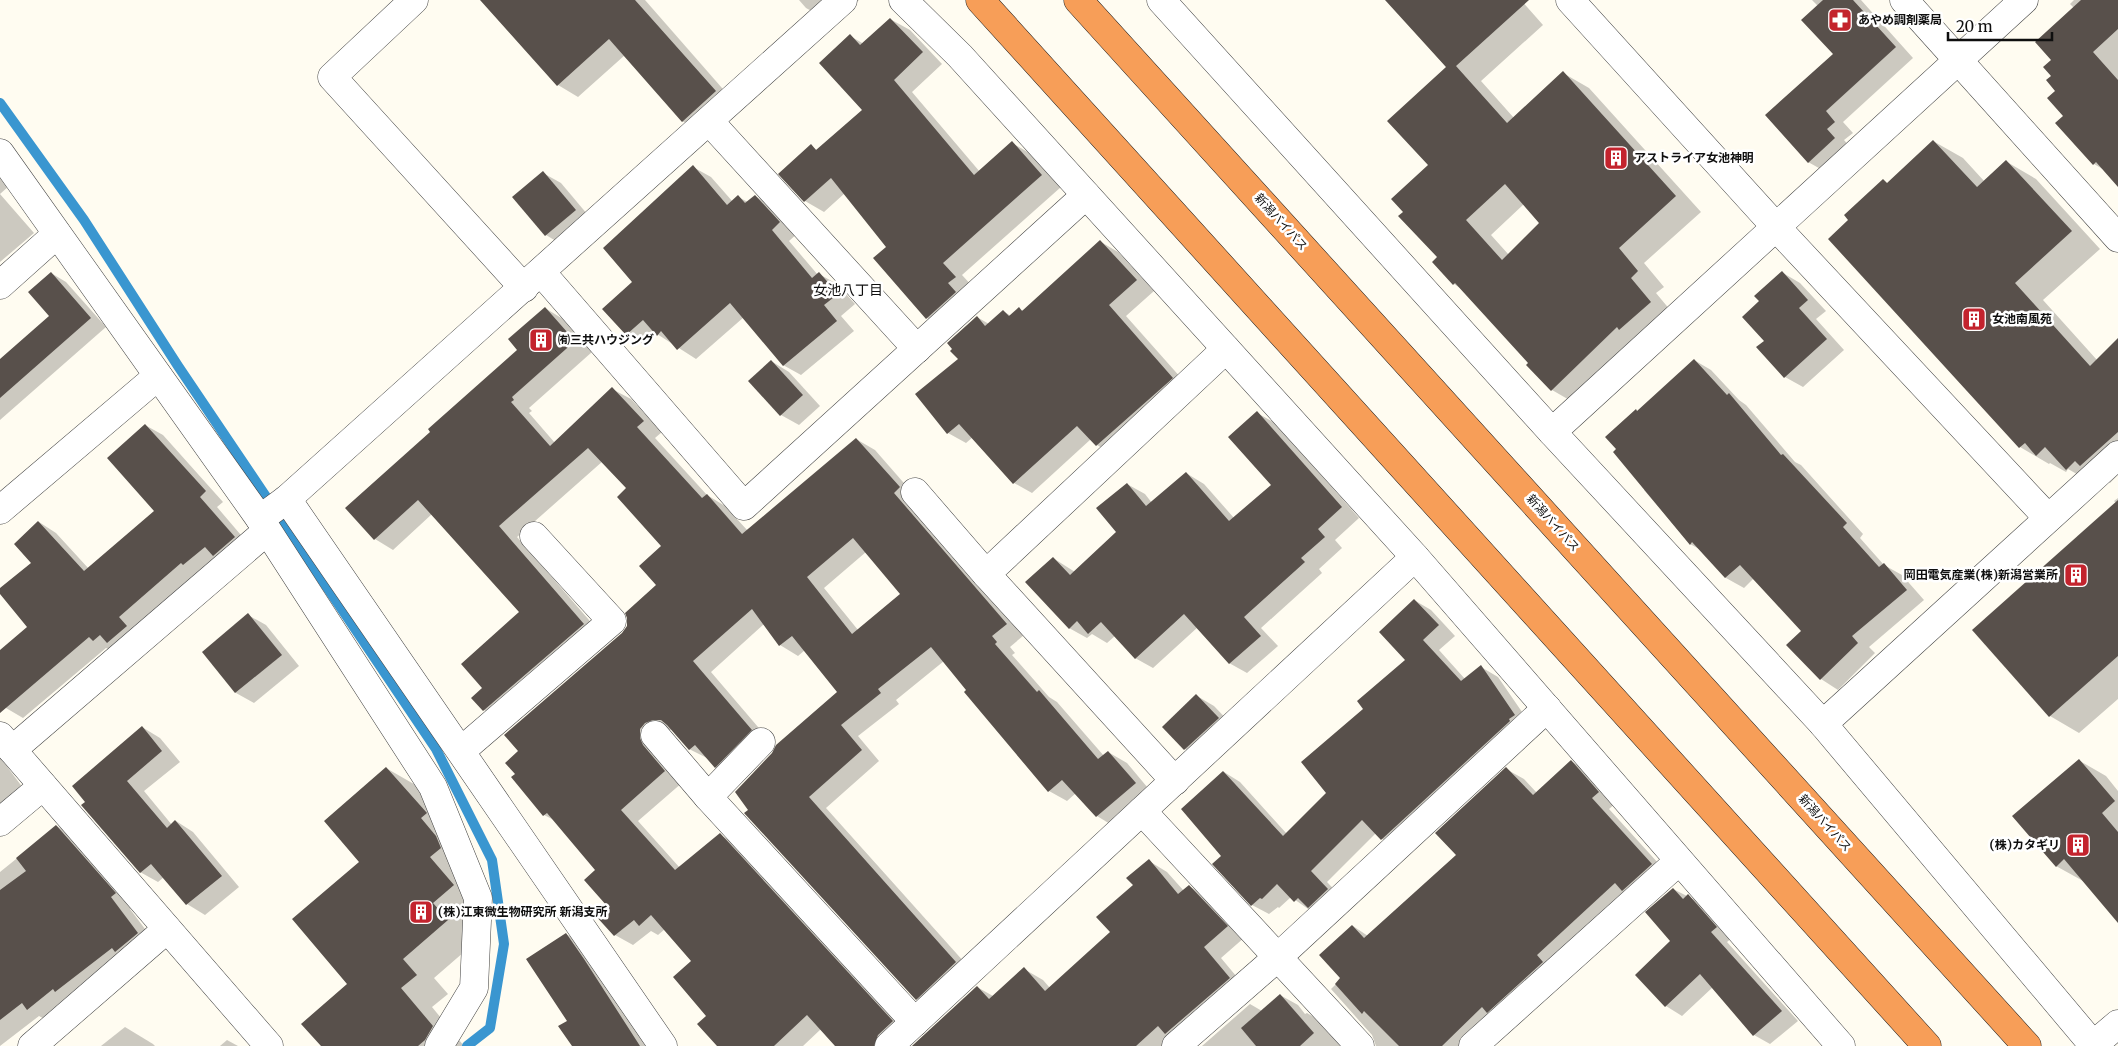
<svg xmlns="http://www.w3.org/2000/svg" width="2118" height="1046" viewBox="0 0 2118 1046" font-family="Merriweather,'Noto Sans JP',serif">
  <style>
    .shadow { fill: #0003; fill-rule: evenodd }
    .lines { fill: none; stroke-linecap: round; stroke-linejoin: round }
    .stream { stroke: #3a96d0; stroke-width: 10 }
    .building { fill: #58504b; fill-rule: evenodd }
    .minor-casing { stroke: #424242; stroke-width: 29 }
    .highway-casing { stroke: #202020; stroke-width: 29 }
    .minor { stroke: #fff; stroke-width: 28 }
    .highway { stroke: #f79e58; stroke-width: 28 }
    .labels { text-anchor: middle; stroke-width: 5; stroke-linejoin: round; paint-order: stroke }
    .poi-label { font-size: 12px; font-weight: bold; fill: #0f0f0f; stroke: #fff; text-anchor: start }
    .street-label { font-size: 12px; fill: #0f0f0f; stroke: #fff }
    .neighbourhood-label { font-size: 14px; fill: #0f0f0f; stroke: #fff }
  </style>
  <rect width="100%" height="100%" fill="#fffcf1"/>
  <!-- shadow -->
  <g class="shadow">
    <path d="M 495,0 L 645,0 L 736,104 L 703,133 L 682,121 L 625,55 L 578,97 L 558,85 Z"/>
    <path d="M 799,0 L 859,0 L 833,23 L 806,8 Z"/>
    <path d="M 1387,0 L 1521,0 L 1543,25 L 1481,81 L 1514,118 L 1563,73 L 1589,88 L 1701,212 L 1644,263 L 1664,287 L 1656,293 L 1676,317 L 1578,405 L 1552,390 L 1530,363 L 1460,288 L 1454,284 L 1439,257 L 1405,212 L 1430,166 L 1447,68 ZM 1524,204 L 1540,224 L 1509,255 L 1491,235 Z"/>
    <path d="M 1812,0 L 1861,0 L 1913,58 L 1843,122 L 1853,133 L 1844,140 L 1852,149 L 1826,172 L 1808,162 L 1835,54 L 1818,6 Z"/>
    <path d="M 2074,0 L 2118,0 L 2118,185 L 2106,171 L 2094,164 L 2057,123 L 2064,116 L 2052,76 L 2053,60 L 2074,8 L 2070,4 Z"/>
    <path d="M 890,19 L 910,30 L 942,64 L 912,92 L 980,172 L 1012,143 L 1031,154 L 1061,187 L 962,275 L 974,288 L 947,329 L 927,318 L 875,258 L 887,247 L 845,193 L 824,212 L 805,201 L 811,146 L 817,150 L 864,110 L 850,36 L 864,44 Z"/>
    <path d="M 1933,141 L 1963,158 L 1985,182 L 2007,162 L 2036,179 L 2100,249 L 2043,300 L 2097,360 L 2118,340 L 2118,475 L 2110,483 L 2103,479 L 2096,485 L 2068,469 L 2066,472 L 2050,463 L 2049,464 L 2020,447 L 1888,184 Z"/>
    <path d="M 693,167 L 711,177 L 733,202 L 738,197 L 748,202 L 755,196 L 773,206 L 798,233 L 789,241 L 818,275 L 819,274 L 837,284 L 855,304 L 841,316 L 854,331 L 801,375 L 783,365 L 744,317 L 696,359 L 657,334 L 644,345 L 626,334 L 634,282 Z"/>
    <path d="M 543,173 L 561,183 L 593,221 L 564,246 L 546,235 L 514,198 Z"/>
    <path d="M 0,176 L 9,186 L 0,194 L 34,233 L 0,262 Z"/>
    <path d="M 1101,242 L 1118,252 L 1154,291 L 1126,316 L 1190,388 L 1115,456 L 1097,445 L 1091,439 L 1032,493 L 1014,483 L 973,437 L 966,443 L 948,433 L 959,359 L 977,317 L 989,324 L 1003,311 L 1011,316 L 1019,309 L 1024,311 Z"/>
    <path d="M 51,273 L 66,282 L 106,327 L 0,420 L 0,361 L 51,316 Z"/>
    <path d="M 1783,273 L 1800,283 L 1826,311 L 1816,319 L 1844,350 L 1803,387 L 1785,377 L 1765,341 Z"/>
    <path d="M 545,308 L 563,319 L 592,352 L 529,408 L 532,411 L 529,413 L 555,443 L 612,389 L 631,399 L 662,432 L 655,438 L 707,495 L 725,506 L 748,531 L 856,439 L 875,450 L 917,498 L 1024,635 L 1010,647 L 1015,653 L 1012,655 L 1049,697 L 1057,702 L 1104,756 L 1108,752 L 1127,763 L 1153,794 L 1115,827 L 1097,816 L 1076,793 L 1067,801 L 1049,791 L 944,661 L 896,700 L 899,704 L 858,736 L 879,761 L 826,808 L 974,973 L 935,1009 L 917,999 L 746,813 L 838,692 L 805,650 L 798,656 L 780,645 L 764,624 L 711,672 L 770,741 L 733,777 L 715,767 L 709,759 L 689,749 L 672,729 L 664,733 L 683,782 L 638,821 L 680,868 L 720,835 L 738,845 L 910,1032 L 879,1046 L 837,1046 L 821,1029 L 803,1046 L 718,1046 L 693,961 L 665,929 L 658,935 L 651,931 L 633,945 L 615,935 L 609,906 L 597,870 L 556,821 L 544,815 L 517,774 L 520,751 L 623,634 L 658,585 L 663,546 L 628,488 L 603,461 L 517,537 L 602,635 L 502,721 L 484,710 L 473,698 L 483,688 L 521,612 L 432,514 L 393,550 L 375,539 L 432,432 L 519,350 ZM 866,552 L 902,595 L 858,630 L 824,588 Z"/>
    <path d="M 1694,360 L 1711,370 L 1739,400 L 1746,405 L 1795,462 L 1801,465 L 1863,534 L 1860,538 L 1884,565 L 1902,575 L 1924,600 L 1869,647 L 1875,653 L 1838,690 L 1821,679 L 1788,645 L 1803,631 L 1754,578 L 1744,588 L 1726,578 L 1701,550 L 1690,544 L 1644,490 L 1646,488 L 1638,412 Z"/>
    <path d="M 771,361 L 789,372 L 820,406 L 799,425 L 781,415 L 750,381 Z"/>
    <path d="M 1257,413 L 1275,423 L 1359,518 L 1335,540 L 1342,548 L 1319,569 L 1322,573 L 1261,628 L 1278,646 L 1247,673 L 1229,663 L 1198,627 L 1153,668 L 1135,658 L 1115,636 L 1107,643 L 1092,634 L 1087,638 L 1069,628 L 1053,558 L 1075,572 L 1118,532 L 1127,484 L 1145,494 L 1152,503 L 1186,473 L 1204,484 L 1234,518 L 1273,485 Z"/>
    <path d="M 145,425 L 163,435 L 223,502 L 217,507 L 252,548 L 111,650 L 106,648 L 23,718 L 6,708 L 0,701 L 0,652 L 29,627 L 0,592 L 0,589 L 32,563 L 39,522 L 56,533 L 89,569 L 156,511 Z"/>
    <path d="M 2118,498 L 2118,699 L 2079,733 L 2050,716 L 1973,630 L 2116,503 L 2114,501 Z"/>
    <path d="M 1414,600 L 1431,610 L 1455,636 L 1439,650 L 1465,679 L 1481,667 L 1498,677 L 1531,725 L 1399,849 L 1382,839 L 1376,833 L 1327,882 L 1344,900 L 1311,911 L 1291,897 L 1279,908 L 1278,907 L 1269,914 L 1252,905 L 1223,856 L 1224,772 L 1240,782 L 1287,834 L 1328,793 L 1365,709 L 1407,660 Z"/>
    <path d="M 248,615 L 266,625 L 299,666 L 254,703 L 236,693 L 204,652 Z"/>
    <path d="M 1197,696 L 1214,706 L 1236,729 L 1203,759 L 1185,749 L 1164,727 Z"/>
    <path d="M 142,727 L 160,738 L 180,762 L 144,791 L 172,825 L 176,821 L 193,832 L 239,887 L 205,915 L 187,904 L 164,877 L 158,882 L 140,872 L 87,802 Z"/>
    <path d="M 0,757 L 23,788 L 0,805 Z"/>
    <path d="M 1571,761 L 1589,772 L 1616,803 L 1609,809 L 1669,875 L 1470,1046 L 1376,1046 L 1372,1035 L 1331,989 L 1342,978 L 1353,926 L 1368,936 L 1457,855 L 1506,769 L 1524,779 L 1537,793 Z"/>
    <path d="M 2080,761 L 2106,776 L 2118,791 L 2118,921 L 2083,881 L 2056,866 Z"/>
    <path d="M 386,768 L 419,787 L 485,904 L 479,939 L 434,978 L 448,994 L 432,1007 L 464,1046 L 322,1046 L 349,984 L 361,862 Z"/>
    <path d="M 57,826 L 76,838 L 135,905 L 130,909 L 157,945 L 48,1021 L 39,1016 L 0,1046 L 0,872 Z"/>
    <path d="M 1149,861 L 1167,872 L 1184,891 L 1189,886 L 1207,897 L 1245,937 L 1221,958 L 1247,989 L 1166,1046 L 912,1046 L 977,987 L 993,996 L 1024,969 L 1043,980 L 1050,988 L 1112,932 L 1134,885 Z"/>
    <path d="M 1673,889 L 1705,905 L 1733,937 L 1727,942 L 1798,1021 L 1770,1044 L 1754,1035 L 1713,987 L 1682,1016 L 1666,1006 L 1637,975 L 1672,941 Z"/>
    <path d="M 566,934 L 590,948 L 658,1046 L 573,1046 L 568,1021 Z"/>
    <path d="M 1280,995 L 1298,1005 L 1305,1014 L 1307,1013 L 1324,1023 L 1346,1046 L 1202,1046 L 1250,1004 L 1262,1011 Z"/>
    <path d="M 125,1027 L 153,1044 L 155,1046 L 101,1046 Z"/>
    <path d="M 227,1040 L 238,1046 L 220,1046 Z"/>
  </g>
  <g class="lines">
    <!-- stream -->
    <path class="stream" d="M 0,103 L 84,220 L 178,366 L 436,749 L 492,860 L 504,944 L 490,1028 L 467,1046"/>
  </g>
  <!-- building -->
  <g class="building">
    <path d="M 480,0 L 635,0 L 716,91 L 682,122 L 609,39 L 557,86 Z"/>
    <path d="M 1385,0 L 1529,0 L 1456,66 L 1507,123 L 1563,71 L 1676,196 L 1619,248 L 1638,271 L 1631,278 L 1651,302 L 1619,330 L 1617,327 L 1551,391 L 1526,365 L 1528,363 L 1455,283 L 1453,285 L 1432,262 L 1437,257 L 1398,216 L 1403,212 L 1391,199 L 1428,165 L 1387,121 L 1446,67 ZM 1505,184 L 1539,223 L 1502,260 L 1466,220 Z"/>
    <path d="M 1823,0 L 1853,0 L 1896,47 L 1826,111 L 1835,122 L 1827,129 L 1835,138 L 1808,163 L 1765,115 L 1833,54 L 1801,20 Z"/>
    <path d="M 2081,0 L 2118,0 L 2118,29 L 2093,52 L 2118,80 L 2118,187 L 2096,162 L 2093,165 L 2055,123 L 2063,116 L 2047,98 L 2055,91 L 2046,80 L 2051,76 L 2043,67 L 2051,60 L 2035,42 Z"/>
    <path d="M 890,18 L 923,52 L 894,80 L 974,175 L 1012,141 L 1042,175 L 943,263 L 956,277 L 948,283 L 956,292 L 926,319 L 873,258 L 886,247 L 831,178 L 804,202 L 778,174 L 811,144 L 816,150 L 862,110 L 819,63 L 850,34 L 860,45 Z"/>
    <path d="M 1933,140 L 1977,187 L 2006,160 L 2072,231 L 2015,283 L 2090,366 L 2118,338 L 2118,432 L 2080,466 L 2075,461 L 2066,470 L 2045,447 L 2036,456 L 2025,443 L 2019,448 L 1828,239 L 1848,220 L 1844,215 L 1883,179 L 1887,183 Z"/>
    <path d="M 693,165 L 727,205 L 738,195 L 745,203 L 755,195 L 780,222 L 772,230 L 812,278 L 819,272 L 838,294 L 824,305 L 837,321 L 783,366 L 730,303 L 677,350 L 661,331 L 657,336 L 643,320 L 626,335 L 602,309 L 632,282 L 603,248 Z"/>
    <path d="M 543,171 L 576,210 L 545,236 L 512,197 Z"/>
    <path d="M 1100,240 L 1137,280 L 1109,305 L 1173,378 L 1096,446 L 1077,426 L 1013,484 L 959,424 L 947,434 L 915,394 L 958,359 L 950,351 L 952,349 L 947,343 L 977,316 L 985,326 L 1003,310 L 1009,316 L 1019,307 L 1022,311 Z"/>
    <path d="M 1782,271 L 1808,300 L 1799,308 L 1827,339 L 1784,378 L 1756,347 L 1764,341 L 1742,317 L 1759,301 L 1754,296 Z"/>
    <path d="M 51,272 L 91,318 L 0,398 L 0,359 L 49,316 L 28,292 Z"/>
    <path d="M 545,307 L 575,341 L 512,397 L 514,400 L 511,402 L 550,446 L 612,387 L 644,421 L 637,427 L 702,498 L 707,494 L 742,534 L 856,438 L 900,487 L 894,493 L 1007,624 L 992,636 L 997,642 L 995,644 L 1037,692 L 1039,690 L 1098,759 L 1108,751 L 1136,783 L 1096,817 L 1062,780 L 1048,792 L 964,692 L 966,690 L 931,647 L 878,689 L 881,693 L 841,725 L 862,750 L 809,797 L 956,962 L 916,1000 L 744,813 L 748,810 L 735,792 L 772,753 L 776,745 L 837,692 L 792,636 L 779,646 L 752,609 L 693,661 L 752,730 L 715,768 L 695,745 L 689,750 L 667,725 L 661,720 L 653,720 L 645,723 L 640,729 L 640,738 L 643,745 L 665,771 L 621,810 L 675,870 L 720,833 L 893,1021 L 878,1035 L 874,1046 L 835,1046 L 807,1015 L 774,1046 L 717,1046 L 697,1024 L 706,1016 L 673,977 L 691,961 L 651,915 L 639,926 L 634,920 L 614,936 L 594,914 L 607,906 L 584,880 L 595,870 L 547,813 L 543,816 L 511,777 L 515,774 L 505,763 L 518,751 L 504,735 L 622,633 L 627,626 L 627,618 L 625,613 L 656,585 L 639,566 L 661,546 L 617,497 L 626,488 L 588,448 L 499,526 L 584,624 L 483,711 L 471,698 L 482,688 L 461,664 L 519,612 L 418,500 L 374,540 L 345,508 L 430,432 L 428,429 L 517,350 L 508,339 ZM 853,538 L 900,594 L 852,634 L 807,577 Z"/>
    <path d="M 1694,359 L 1727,395 L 1729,393 L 1781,455 L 1783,454 L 1847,523 L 1843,527 L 1879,567 L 1884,563 L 1907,590 L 1852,636 L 1858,643 L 1820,680 L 1786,645 L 1801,631 L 1740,565 L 1725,578 L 1692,542 L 1690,545 L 1613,452 L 1616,449 L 1605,437 L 1636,409 L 1637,411 Z"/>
    <path d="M 771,360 L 803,395 L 780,416 L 748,381 Z"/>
    <path d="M 1257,411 L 1342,507 L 1318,529 L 1325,537 L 1301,558 L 1305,562 L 1244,617 L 1261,636 L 1229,664 L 1184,614 L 1135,659 L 1101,622 L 1088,634 L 1077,621 L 1069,629 L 1025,582 L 1053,557 L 1070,575 L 1116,532 L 1096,508 L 1127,483 L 1146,506 L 1186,472 L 1229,521 L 1271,485 L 1228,437 Z"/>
    <path d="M 145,424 L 206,491 L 200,497 L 235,537 L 213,556 L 205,547 L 183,565 L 181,563 L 119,617 L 127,626 L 107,643 L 100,635 L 93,641 L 89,637 L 0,713 L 0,650 L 27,627 L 0,594 L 0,588 L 31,563 L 14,544 L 38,521 L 84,571 L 154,511 L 107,458 Z"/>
    <path d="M 2118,500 L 2118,656 L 2049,717 L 1972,630 Z"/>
    <path d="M 1414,599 L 1439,625 L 1423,640 L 1461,681 L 1481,665 L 1515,715 L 1509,719 L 1510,721 L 1381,840 L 1362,820 L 1311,871 L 1328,889 L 1308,908 L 1298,898 L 1294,902 L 1277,884 L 1262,899 L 1260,898 L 1251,906 L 1212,864 L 1221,856 L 1181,809 L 1223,771 L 1283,836 L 1326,793 L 1301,762 L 1363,709 L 1357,701 L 1405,660 L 1379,632 Z"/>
    <path d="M 248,613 L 282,655 L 235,693 L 202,652 Z"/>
    <path d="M 1196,694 L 1219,718 L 1184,750 L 1162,727 Z"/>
    <path d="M 142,726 L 162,751 L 127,781 L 167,828 L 175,820 L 222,876 L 186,905 L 151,864 L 140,873 L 81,805 L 85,802 L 72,786 Z"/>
    <path d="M 2079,759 L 2115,801 L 2102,813 L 2118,832 L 2118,923 L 2064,859 L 2056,867 L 2012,816 Z"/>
    <path d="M 1571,760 L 1599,792 L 1592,798 L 1652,864 L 1622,891 L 1615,883 L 1537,955 L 1543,962 L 1487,1013 L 1482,1007 L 1442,1046 L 1399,1046 L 1364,1011 L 1362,1014 L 1335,984 L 1340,978 L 1319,955 L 1352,925 L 1364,938 L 1456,855 L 1435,833 L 1506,767 L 1533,795 Z"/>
    <path d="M 386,767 L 427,813 L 421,818 L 436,836 L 441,848 L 430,857 L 454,885 L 433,903 L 448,920 L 403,959 L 417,975 L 401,988 L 433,1026 L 425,1040 L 418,1046 L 321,1046 L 301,1024 L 347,984 L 292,919 L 359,862 L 324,821 Z"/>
    <path d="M 56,825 L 116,893 L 111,897 L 138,933 L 115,952 L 112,948 L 55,992 L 53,989 L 27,1010 L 22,1003 L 0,1020 L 0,890 L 26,871 L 16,858 Z"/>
    <path d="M 1149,859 L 1178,894 L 1189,885 L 1228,926 L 1204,947 L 1230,978 L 1165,1034 L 1158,1026 L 1136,1046 L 912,1046 L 977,986 L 989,999 L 1024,967 L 1045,991 L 1110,932 L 1096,917 L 1133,885 L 1126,878 Z"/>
    <path d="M 1673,888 L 1683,899 L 1688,894 L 1717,927 L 1711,932 L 1782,1011 L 1753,1036 L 1700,974 L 1665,1007 L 1635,975 L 1670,941 L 1645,912 Z"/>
    <path d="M 566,933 L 584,959 L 640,1046 L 572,1046 L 558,1026 L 567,1021 L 526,959 Z"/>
    <path d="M 1280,994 L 1314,1033 L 1300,1046 L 1256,1046 L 1241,1028 Z"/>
  </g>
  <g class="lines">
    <!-- minor casing -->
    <g class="minor-casing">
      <g id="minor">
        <path d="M 414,0 L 332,77 L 524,288"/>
        <path d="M 903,0 L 960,56 L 1415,557 L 1841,1046"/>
        <path d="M 1161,0 L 1552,432 L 1823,724 L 2094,1046"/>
        <path d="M 1570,0 L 1776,227 L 2048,518"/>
        <path d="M 1904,0 L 2118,238"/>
        <path d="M 709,121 L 917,349"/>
        <path d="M 0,153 L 260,519 L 433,787 L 478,898 L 474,988 L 439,1046"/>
        <path d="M 541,272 L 744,506 L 1086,195"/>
        <path d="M 0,285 L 57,234"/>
        <path d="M 1552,432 L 2024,0"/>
        <path d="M 915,492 L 986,574"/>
        <path d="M 287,499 L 663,1046"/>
        <path d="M 0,510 L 158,376"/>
        <path d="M 260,519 L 287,499 L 843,0"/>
        <path d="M 1823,724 L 2118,455"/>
        <path d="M 655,735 L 708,797 L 915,1022"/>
        <path d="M 0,736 L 269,1046"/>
        <path d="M 12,750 L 267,531"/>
        <path d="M 461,751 L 612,621 L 534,536"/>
        <path d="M 1175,781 L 986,574 L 1226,349"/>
        <path d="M 708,797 L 761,742"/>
        <path d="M 1142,811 L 1360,1046"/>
        <path d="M 0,822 L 43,786"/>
        <path d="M 32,1046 L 167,929"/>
        <path d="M 889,1046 L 1415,557"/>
        <path d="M 1176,1046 L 1278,957 L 1547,708"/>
        <path d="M 1473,1046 L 1679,861"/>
        <path d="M 2092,1046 L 2118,1024"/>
      </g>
    </g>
    <!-- highway casing -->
    <g class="highway-casing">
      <g id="highway">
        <path d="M 980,0 L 1927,1046"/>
        <path d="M 1078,0 L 2027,1046"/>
      </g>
    </g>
    <!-- minor -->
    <use href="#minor" class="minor"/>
    <!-- highway -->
    <use href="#highway" class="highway"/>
  </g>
  <!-- icons -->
  <defs>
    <g id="pharmacy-square" transform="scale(1.25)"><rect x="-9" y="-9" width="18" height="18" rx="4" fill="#c3232d" stroke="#fff"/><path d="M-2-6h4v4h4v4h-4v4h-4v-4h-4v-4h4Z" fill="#fff"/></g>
    <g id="building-square" transform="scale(1.25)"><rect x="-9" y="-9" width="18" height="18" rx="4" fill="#c3232d" stroke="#fff"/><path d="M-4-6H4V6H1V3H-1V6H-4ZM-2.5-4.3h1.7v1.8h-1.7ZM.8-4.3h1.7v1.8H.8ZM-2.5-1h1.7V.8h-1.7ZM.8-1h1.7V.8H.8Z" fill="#fff"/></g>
  </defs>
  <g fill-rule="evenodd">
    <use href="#pharmacy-square" x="1840" y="20"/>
    <use href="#building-square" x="1616" y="158"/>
    <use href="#building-square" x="1974" y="319"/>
    <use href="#building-square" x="541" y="340"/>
    <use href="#building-square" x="2076" y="575"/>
    <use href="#building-square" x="2078" y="845"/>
    <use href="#building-square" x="421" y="912"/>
  </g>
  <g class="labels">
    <!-- poi labels -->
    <g class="poi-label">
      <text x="1858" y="24">あやめ調剤薬局</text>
      <text x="1634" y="162">アストライア女池神明</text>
      <text x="1992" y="323">女池南風苑</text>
      <text x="558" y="344">㈲三共ハウジング</text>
      <text x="2058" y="579" text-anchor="end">岡田電気産業(株)新潟営業所</text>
      <text x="2060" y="849" text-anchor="end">(株)カタギリ</text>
      <text x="438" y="916">(株)江東微生物研究所 新潟支所</text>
    </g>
    <!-- street labels -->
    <g class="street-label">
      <text transform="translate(1281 222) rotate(48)" y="4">新潟バイパス</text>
      <text transform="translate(1553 523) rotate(48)" y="4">新潟バイパス</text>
      <text transform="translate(1825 823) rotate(48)" y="4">新潟バイパス</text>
    </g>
    <!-- neighbourhood labels -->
    <g class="neighbourhood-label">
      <text x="848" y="295">女池八丁目</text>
    </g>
  </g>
  <!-- scale -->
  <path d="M1948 32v8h104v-8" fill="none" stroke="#0f0f0f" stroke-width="2.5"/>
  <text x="1956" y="32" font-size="15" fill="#0f0f0f" stroke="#ffffff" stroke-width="4" paint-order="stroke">20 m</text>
</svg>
